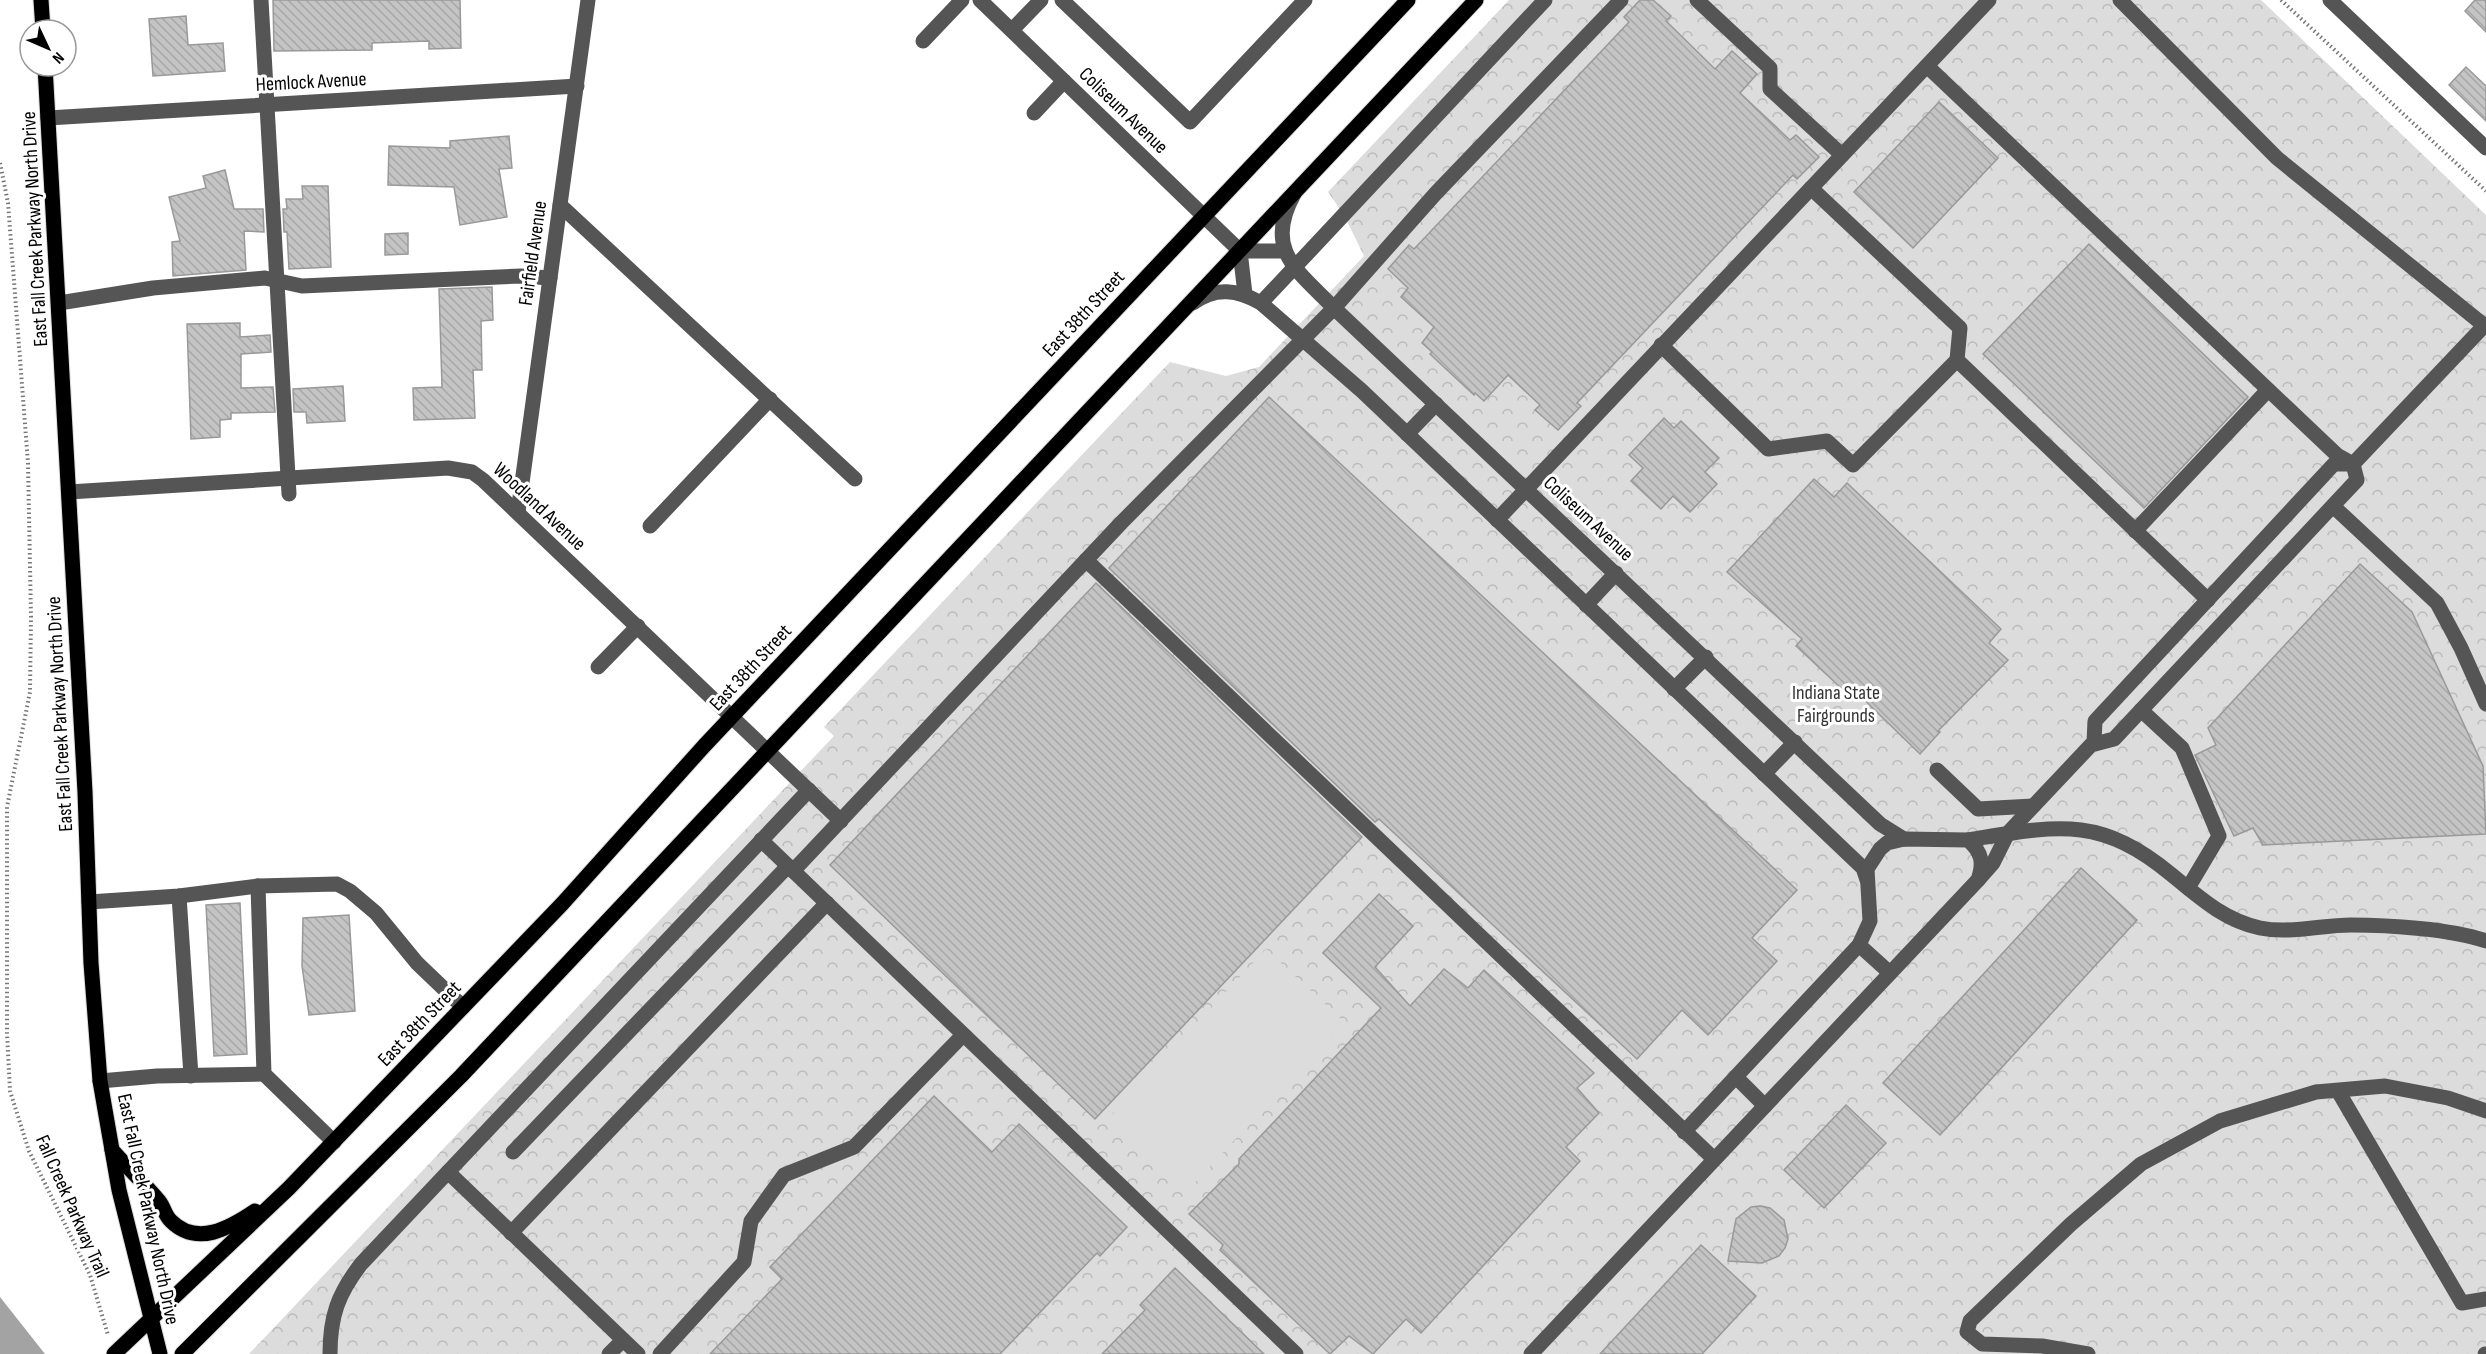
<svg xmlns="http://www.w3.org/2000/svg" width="2486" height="1354" viewBox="0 0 2486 1354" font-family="'Sofia Sans Condensed',sans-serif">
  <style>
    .forest { fill: url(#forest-crowns) }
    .pitch { fill: #dcdcdc }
    .water { fill: #a3a3a3 }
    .building { fill: url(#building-back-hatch); stroke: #999; stroke-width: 1.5 }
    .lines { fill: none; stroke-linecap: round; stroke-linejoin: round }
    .major-casing { stroke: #dbdbdb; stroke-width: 17 }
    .path { stroke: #777; stroke-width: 4; stroke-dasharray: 1.5 3; stroke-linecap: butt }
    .minor { stroke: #555; stroke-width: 15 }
    .major { stroke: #000; stroke-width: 15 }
    .labels { text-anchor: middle; stroke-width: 6; stroke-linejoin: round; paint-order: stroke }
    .street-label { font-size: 20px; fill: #000; stroke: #fff }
    .park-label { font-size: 20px; fill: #333; stroke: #fff }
  </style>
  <defs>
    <pattern id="forest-crowns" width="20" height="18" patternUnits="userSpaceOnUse" patternTransform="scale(1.5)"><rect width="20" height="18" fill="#dcdcdc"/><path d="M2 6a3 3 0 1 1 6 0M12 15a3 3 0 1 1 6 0" fill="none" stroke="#bbb"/></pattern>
    <pattern id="building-back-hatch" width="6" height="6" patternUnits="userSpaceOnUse" patternTransform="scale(1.5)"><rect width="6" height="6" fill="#c4c4c4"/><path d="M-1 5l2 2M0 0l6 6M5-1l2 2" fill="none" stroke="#a7a7a7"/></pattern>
  </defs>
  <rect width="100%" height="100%" fill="#fff"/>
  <!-- forest -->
  <path class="forest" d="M 1509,0 L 2261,0 L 2486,215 L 2486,1354 L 249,1354 L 834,736 L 824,727 L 1170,362 L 1226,376 L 1259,367 L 1364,256 L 1344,215 L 1328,192 Z"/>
  <!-- pitch -->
  <path class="pitch" d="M 1266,949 L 1344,1022 L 1189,1189 L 1111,1116 Z"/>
  <!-- water -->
  <path class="water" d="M 0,1297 L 45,1354 L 0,1354 Z"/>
  <!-- building -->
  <g class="building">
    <path d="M 273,0 L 460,0 L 461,48 L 429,49 L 429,41 L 372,43 L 372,50 L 274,51 Z"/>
    <path d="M 1640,0 L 1653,0 L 1671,16 L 1666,21 L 1715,69 L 1732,51 L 1757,74 L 1740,93 L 1790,140 L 1796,135 L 1819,157 L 1797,179 L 1793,175 L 1577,403 L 1581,406 L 1558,430 L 1535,410 L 1540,405 L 1508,375 L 1484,401 L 1475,393 L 1474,395 L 1430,354 L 1432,352 L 1422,343 L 1434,327 L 1401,297 L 1408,288 L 1388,269 L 1409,245 L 1414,249 L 1629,22 L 1624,17 Z"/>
    <path d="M 2475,0 L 2486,0 L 2486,32 L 2465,11 Z"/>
    <path d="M 186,16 L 188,45 L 223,43 L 225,71 L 153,76 L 149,19 Z"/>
    <path d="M 2466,67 L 2486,86 L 2486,121 L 2449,85 Z"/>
    <path d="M 1939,102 L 1998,158 L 1913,248 L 1854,192 Z"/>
    <path d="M 509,136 L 512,168 L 499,169 L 507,217 L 460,225 L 454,187 L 388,185 L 389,146 L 450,148 L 450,141 Z"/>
    <path d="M 225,170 L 234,209 L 263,209 L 264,232 L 244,231 L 246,270 L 173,276 L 172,242 L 180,241 L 169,197 L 206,188 L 203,176 Z"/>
    <path d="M 302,186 L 328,186 L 331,267 L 289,269 L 287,232 L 284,232 L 283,209 L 287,209 L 286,199 L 303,199 Z"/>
    <path d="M 408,233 L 408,254 L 385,255 L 385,234 Z"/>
    <path d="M 2089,244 L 2248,397 L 2144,508 L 1983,354 Z"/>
    <path d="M 492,287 L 493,320 L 481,321 L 482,370 L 473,370 L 475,418 L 414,420 L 413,388 L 442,387 L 439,289 Z"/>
    <path d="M 240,323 L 240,337 L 270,335 L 271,352 L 241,354 L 241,388 L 273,387 L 275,412 L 231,413 L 231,419 L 220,420 L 220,437 L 191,439 L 187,324 Z"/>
    <path d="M 343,386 L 345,421 L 307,423 L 306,412 L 294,412 L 293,389 Z"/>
    <path d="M 1269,397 L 1797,890 L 1752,938 L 1777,961 L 1708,1035 L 1682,1010 L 1637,1059 L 1379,819 L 1375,822 L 1109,568 Z"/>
    <path d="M 1664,418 L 1674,428 L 1681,421 L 1719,458 L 1705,472 L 1717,484 L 1690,512 L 1673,496 L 1661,509 L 1631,481 L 1643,468 L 1629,455 Z"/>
    <path d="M 1814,479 L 1834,497 L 1847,483 L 2001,629 L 1989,643 L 2008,660 L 1938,731 L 1940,732 L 1920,754 L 1847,683 L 1842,689 L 1796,646 L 1802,639 L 1727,572 Z"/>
    <path d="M 2360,564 L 2412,612 L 2483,766 L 2486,834 L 2263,845 L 2253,828 L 2234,836 L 2195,755 L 2216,745 L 2208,728 Z"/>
    <path d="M 1096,583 L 1362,837 L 1095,1119 L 830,865 Z"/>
    <path d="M 2081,868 L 2137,920 L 1940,1135 L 1883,1083 Z"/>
    <path d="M 1379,894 L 1413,926 L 1375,967 L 1410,1006 L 1444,969 L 1468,988 L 1484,970 L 1594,1073 L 1577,1088 L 1599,1113 L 1566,1147 L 1580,1161 L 1421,1333 L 1406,1319 L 1373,1354 L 1349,1336 L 1330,1354 L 1220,1250 L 1223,1245 L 1189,1214 L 1239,1164 L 1239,1159 L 1381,1008 L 1323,953 Z"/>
    <path d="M 240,903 L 247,1054 L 214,1056 L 206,905 Z"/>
    <path d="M 349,915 L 355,1011 L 309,1015 L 302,966 L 303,918 Z"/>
    <path d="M 934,1096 L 992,1152 L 1019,1124 L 1127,1227 L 1100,1256 L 1097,1253 L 1000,1354 L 710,1354 L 782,1279 L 770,1267 Z"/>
    <path d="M 1846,1105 L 1886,1143 L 1824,1208 L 1784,1170 Z"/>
    <path d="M 1760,1206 L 1770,1208 L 1784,1220 L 1788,1239 L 1785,1248 L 1779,1256 L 1762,1263 L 1728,1261 L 1736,1219 L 1751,1207 Z"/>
    <path d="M 1701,1245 L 1756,1296 L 1702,1354 L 1600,1354 Z"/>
    <path d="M 1175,1268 L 1264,1354 L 1102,1354 L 1145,1310 L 1140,1305 Z"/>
  </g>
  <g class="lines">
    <!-- major casing -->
    <g class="major-casing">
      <g id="major">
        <path d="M 41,0 L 43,30"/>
        <path d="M 45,66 L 85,792 L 91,963 L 100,1081 L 119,1190 L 160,1354"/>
        <path d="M 112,1150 C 127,1167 144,1183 159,1201 C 164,1207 165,1216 171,1221 C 197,1247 230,1228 255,1211"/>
        <path d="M 114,1354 L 289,1188 L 562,904 L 704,746 L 1408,0"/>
        <path d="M 182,1354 L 461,1076 L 1476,0"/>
      </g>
    </g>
    <!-- path -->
    <g class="path">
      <path d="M 2281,0 L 2486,191"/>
      <path d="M 0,163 L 8,203 L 28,463 L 31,617 L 30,692 L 7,807 L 7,1033 L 10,1091 L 29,1151 L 90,1275 L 108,1335"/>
    </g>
    <!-- minor -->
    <g class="minor">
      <path d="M 261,0 L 289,494"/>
      <path d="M 980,0 L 1240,251 L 1245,294"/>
      <path d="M 1062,0 L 1190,122 L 1305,0"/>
      <path d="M 1697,0 L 1770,68 L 1770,89 L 1842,155"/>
      <path d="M 2120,0 L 2277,158 L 2486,327"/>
      <path d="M 2330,0 L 2486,148"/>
      <path d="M 1012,30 L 1041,0"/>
      <path d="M 923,41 L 962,0"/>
      <path d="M 1927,66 L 2337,455 L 2353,464 L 2357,480 L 2114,739 L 2091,745 L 2008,833 L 1993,863 L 1978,880"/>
      <path d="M 1034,113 L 1064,81"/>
      <path d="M 48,118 L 577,86"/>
      <path d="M 1811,188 L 1960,328 L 1957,360 L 2208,600"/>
      <path d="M 1294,194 C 1263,250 1298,271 1334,308 L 1880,824 L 1904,839"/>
      <path d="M 560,205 L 855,479"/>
      <path d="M 1240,251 L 1283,251"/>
      <path d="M 59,303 L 153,288 L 265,278 L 302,286 L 521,276 L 550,278"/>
      <path d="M 1193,303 C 1216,286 1238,290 1261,303 L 1362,391 L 1863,868 L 1867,880"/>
      <path d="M 1261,303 L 1545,0"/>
      <path d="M 1661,345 L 1768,449 L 1827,441 L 1853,465 L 1957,360"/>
      <path d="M 1407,434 L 1436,404"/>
      <path d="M 69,492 L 448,468 L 472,472 L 483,480 L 841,821"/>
      <path d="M 2333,506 L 2437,603 L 2461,648 L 2486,704"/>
      <path d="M 518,512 L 588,0"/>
      <path d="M 1497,520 L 1989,0"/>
      <path d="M 650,526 L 770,399"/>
      <path d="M 2135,531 L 2268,390"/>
      <path d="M 1086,560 L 1714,1159"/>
      <path d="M 1586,605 L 1616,573"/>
      <path d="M 598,667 L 638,626"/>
      <path d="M 1674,689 L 1706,657"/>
      <path d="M 2141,710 L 2182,748 L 2219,836 L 2188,888"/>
      <path d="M 2094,742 L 2095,721 L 2334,464 L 2353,464 L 2484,326"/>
      <path d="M 1937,770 L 1978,809 L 2033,806"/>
      <path d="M 1764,774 L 1795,742"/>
      <path d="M 761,840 L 1296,1354"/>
      <path d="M 1968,840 C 2055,826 2099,814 2172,875 C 2200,898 2224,920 2260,928 C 2290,934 2321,925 2351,925 C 2388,925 2452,929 2486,941"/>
      <path d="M 793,871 L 1121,523 L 1334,308 L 1436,193 L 1621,0"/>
      <path d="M 258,886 L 264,1074 L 334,1142"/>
      <path d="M 179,896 L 191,1076"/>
      <path d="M 89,902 L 179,896 L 258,886 L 337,884 L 350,891 L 376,913 L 417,963 L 463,1007"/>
      <path d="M 1859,945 L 1890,973"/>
      <path d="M 1736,1077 L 1765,1106"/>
      <path d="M 100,1081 L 157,1076 L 264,1074"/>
      <path d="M 2338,1091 L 2462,1303 L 2486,1299"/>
      <path d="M 513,1152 L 788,866"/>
      <path d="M 448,1172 L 638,1354"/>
      <path d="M 511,1233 L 827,903"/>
      <path d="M 330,1354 C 330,1316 338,1294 361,1264 L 809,790"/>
      <path d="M 609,1354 L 623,1340"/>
      <path d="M 660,1354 L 744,1262 L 751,1221 L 784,1175 L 854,1147 L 963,1035"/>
      <path d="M 1531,1354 L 1978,880 C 1984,863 1982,852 1968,840 L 1904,839 L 1887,843 L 1880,849 L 1867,869 L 1870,921 L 1859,945 L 1684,1132"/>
      <path d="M 2088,1354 L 2042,1346 L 1982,1344 L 1967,1332 L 1970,1321 L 2071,1224 L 2141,1164 L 2220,1121 L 2316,1092 L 2385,1086 L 2448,1098 L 2486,1111"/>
      <path d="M 2485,1354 L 2486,1354"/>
    </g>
    <!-- major -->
    <use href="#major" class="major"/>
  </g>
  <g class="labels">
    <!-- street labels -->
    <g class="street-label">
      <text transform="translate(311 81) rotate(-3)" y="7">Hemlock Avenue</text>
      <text transform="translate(1124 110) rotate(44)" y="7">Coliseum Avenue</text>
      <text transform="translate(34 229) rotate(-93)" y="7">East Fall Creek Parkway North Drive</text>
      <text transform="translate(532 253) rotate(-82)" y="7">Fairfield Avenue</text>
      <text transform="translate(1083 313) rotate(-47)" y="7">East 38th Street</text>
      <text transform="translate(540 506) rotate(43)" y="7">Woodland Avenue</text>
      <text transform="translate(1589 518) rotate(43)" y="7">Coliseum Avenue</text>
      <text transform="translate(750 667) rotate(-47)" y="7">East 38th Street</text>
      <text transform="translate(59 714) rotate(-93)" y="7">East Fall Creek Parkway North Drive</text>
      <text transform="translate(419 1023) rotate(-46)" y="7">East 38th Street</text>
      <text transform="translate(73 1206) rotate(66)" y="7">Fall Creek Parkway Trail</text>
      <text transform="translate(149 1209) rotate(78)" y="7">East Fall Creek Parkway North Drive</text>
    </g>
    <!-- park labels -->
    <g class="park-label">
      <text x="1836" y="699">Indiana State<tspan x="1836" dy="23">Fairgrounds</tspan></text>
    </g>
  </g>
  <!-- north arrow -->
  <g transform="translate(48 48) rotate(134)"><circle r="28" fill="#ffffff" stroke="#999999" stroke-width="1.5"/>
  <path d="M0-4.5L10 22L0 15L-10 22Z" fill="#000000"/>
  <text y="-9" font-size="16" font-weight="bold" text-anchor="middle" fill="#000000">N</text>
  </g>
</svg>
